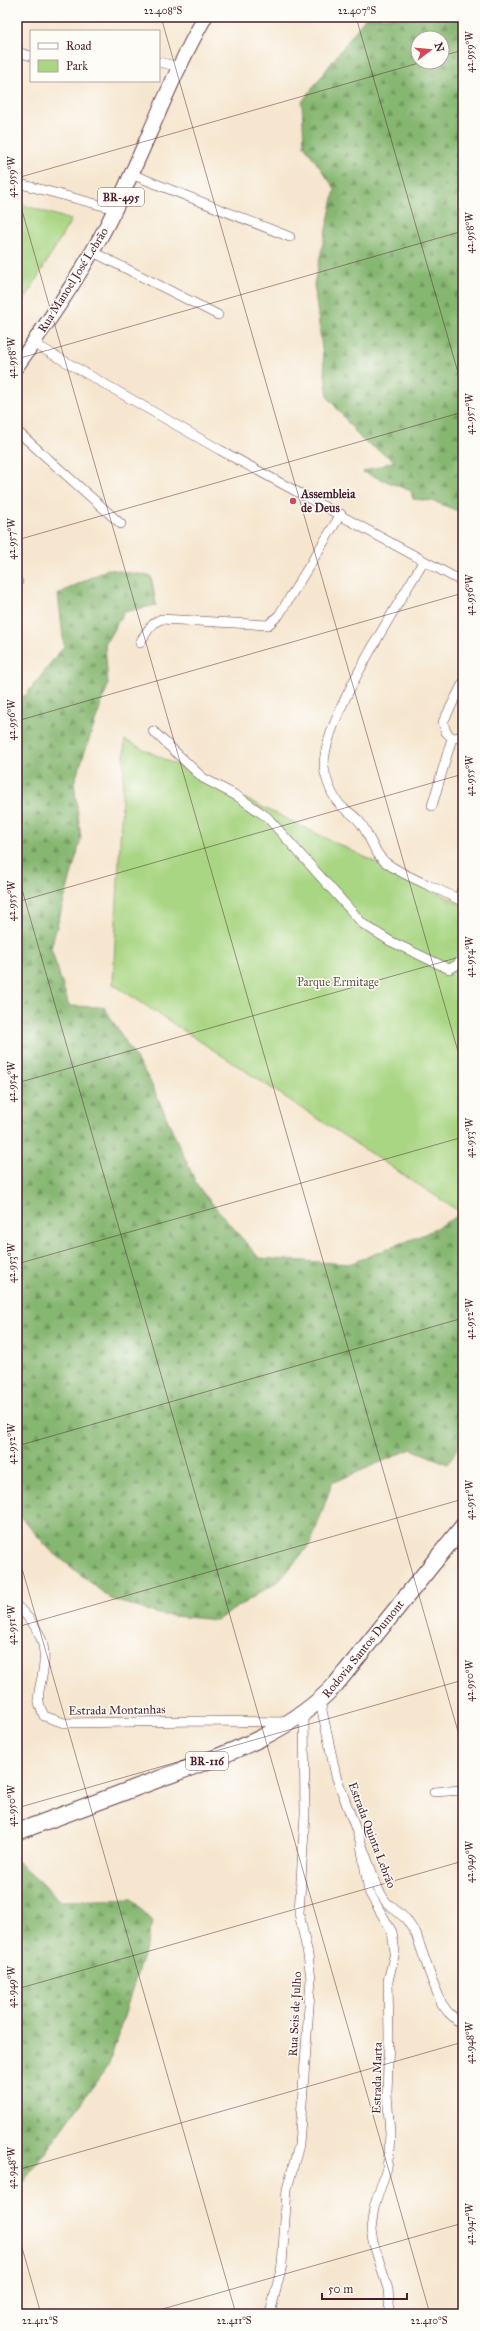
<svg xmlns="http://www.w3.org/2000/svg" width="480" height="2331" viewBox="0 0 480 2331" font-family="'IM FELL Great Primer',serif">
  <style>
    .forest { fill: url(#forest-firs); stroke: #686b4e; fill-rule: evenodd }
    .park { fill: #a9d683; stroke: #7a7a57 }
    .lines { fill: none; stroke-linecap: round; stroke-linejoin: round }
    .street-casing { stroke: #643d44; stroke-width: 10 }
    .primary-casing { stroke: #643d44; stroke-width: 16 }
    .highway-casing { stroke: #643d44; stroke-width: 18 }
    .street { stroke: #fff; stroke-width: 9 }
    .primary { stroke: #fff; stroke-width: 14 }
    .highway { stroke: #fff; stroke-width: 16 }
    .ticks { fill: none; stroke: #4a1f2b; stroke-width: 1; stroke-opacity: 0.45 }
    .poi-dot { fill: #d1495b; stroke: #fdfcf7; stroke-width: 1.5 }
    .labels { text-anchor: middle; stroke-width: 3; stroke-linejoin: round; paint-order: stroke }
    .shield { fill: #fdfcf7; stroke: #806168; stroke-width: 1 }
    .shield-label { font-size: 11px; font-weight: bold; fill: #4a1f2b }
    .street-label { font-size: 12px; fill: #4a1f2b; stroke: #fdfcf7 }
    .poi-label { font-size: 12px; font-weight: bold; fill: #4a1f2b; stroke: #fdfcf7; text-anchor: start }
    .park-label { font-size: 12px; fill: #665645; stroke: #fdfcf7 }
    .neatline { fill: none; stroke: #4a1f2b; stroke-width: 1.5 }
    .ticks-label { font-size: 10px; text-anchor: middle; fill: #4a1f2b }
  </style>
  <defs>
    <pattern id="forest-firs" width="22" height="20" patternUnits="userSpaceOnUse"><rect width="22" height="20" fill="#86b771"/><path d="M5 1l3.5 6h-7zM16 11l3.5 6h-7z" fill="#70945d"/></pattern>
  </defs>
  <rect width="100%" height="100%" fill="#fdfcf7"/>
  <filter id="ink" filterUnits="userSpaceOnUse"><feTurbulence type="fractalNoise" baseFrequency=".025" numOctaves="2"/><feDisplacementMap in="SourceGraphic" scale="8" xChannelSelector="R" yChannelSelector="G"/><feConvolveMatrix kernelMatrix="1 2 1 2 8 2 1 2 1" color-interpolation-filters="sRGB"/></filter>
  <filter id="wash" filterUnits="userSpaceOnUse"><feTurbulence type="fractalNoise" baseFrequency=".012" numOctaves="4" result="noise"/><feDisplacementMap in="SourceGraphic" scale="16" xChannelSelector="R" yChannelSelector="G"/><feGaussianBlur stdDeviation="0.9" result="paint"/><feColorMatrix in="noise" values="0 0 0 0 0 0 0 0 0 0 0 0 0 0 0 0 0 1.4 0 .05"/><feComposite in="paint" operator="in"/></filter>
  <g filter="url(#wash)">
    <rect width="100%" height="100%" fill="#f6e6cf"/>
    <!-- forest -->
    <g class="forest">
      <path d="M 366,17 L 463,17 L 463,513 L 433,501 L 413,499 L 411,491 L 363,472 L 395,461 L 361,439 L 328,397 L 314,284 L 335,189 L 304,145 L 302,102 ZM 418,38 L 442,38 L 442,62 L 418,62 Z"/>
      <path d="M 108,569 L 151,576 L 156,605 L 124,612 L 105,644 L 108,685 L 74,783 L 81,839 L 51,948 L 69,1006 L 104,1007 L 150,1081 L 198,1187 L 259,1258 L 349,1264 L 425,1234 L 463,1213 L 463,1438 L 448,1464 L 411,1449 L 332,1483 L 311,1543 L 280,1580 L 217,1620 L 162,1615 L 111,1599 L 50,1550 L 17,1513 L 17,1491 L 20,1488 L 17,1480 L 17,700 L 26,695 L 64,646 L 58,594 Z"/>
      <path d="M 17,1861 L 60,1901 L 132,1899 L 153,1923 L 109,2064 L 17,2191 Z"/>
    </g>
    <!-- park -->
    <g class="park">
      <path d="M 17,203 L 71,220 L 17,313 Z"/>
      <path d="M 125,740 L 463,905 L 463,1214 L 113,984 Z"/>
    </g>
  </g>
  <g filter="url(#ink)">
    <g class="lines">
      <!-- street casing -->
      <g class="street-casing">
        <g id="street">
          <path d="M 17,52 L 31,56"/>
          <path d="M 159,62 L 180,67"/>
          <path d="M 131,174 L 290,237"/>
          <path d="M 17,183 L 115,209"/>
          <path d="M 93,252 L 218,315"/>
          <path d="M 33,343 L 220,450 L 463,582"/>
          <path d="M 17,431 L 121,524"/>
          <path d="M 423,562 C 400,602 314,732 325,773 C 328,785 332,797 341,806 C 347,811 354,815 359,821 C 370,834 372,851 385,862 C 409,880 438,887 463,902"/>
          <path d="M 17,581 L 18,582"/>
          <path d="M 140,643 C 146,633 150,624 161,619 L 268,625 L 279,615 L 341,514"/>
          <path d="M 463,683 L 443,722 L 446,732 L 452,738 L 463,737"/>
          <path d="M 153,731 L 203,778 L 237,796 L 267,817 L 363,924 L 390,941 L 449,969 L 457,965 L 463,956"/>
          <path d="M 432,806 L 452,738"/>
          <path d="M 458,899 L 463,887"/>
          <path d="M 17,1606 C 38,1626 48,1642 43,1671 C 40,1692 34,1695 44,1716 L 64,1723 L 201,1721 L 286,1722"/>
          <path d="M 320,1701 L 336,1776 L 379,1891 L 386,1902 L 406,1919 L 416,1934 L 432,1980 L 442,2004 L 448,2012 L 463,2026"/>
          <path d="M 434,1792 L 463,1790"/>
          <path d="M 361,1845 L 369,1892 L 392,1932 L 395,1952 L 388,1981 L 389,2036 L 387,2094 L 390,2133 L 389,2153 L 387,2168 L 374,2207 L 371,2230 L 373,2242 L 388,2289 L 390,2314"/>
          <path d="M 270,2314 L 282,2265 L 287,2189 L 299,2145 L 311,1979 L 308,1955 L 299,1913 L 305,1814 L 304,1713"/>
        </g>
      </g>
      <!-- primary casing -->
      <g class="primary-casing">
        <path id="primary" d="M 17,366 C 52,316 88,265 115,209 C 146,146 170,79 205,17"/>
      </g>
      <!-- highway casing -->
      <g class="highway-casing">
        <path id="highway" d="M 17,1832 C 64,1814 112,1797 159,1779 C 221,1756 290,1734 336,1684 L 463,1526"/>
      </g>
      <!-- street -->
      <use href="#street" class="street"/>
      <!-- primary -->
      <use href="#primary" class="primary"/>
      <!-- highway -->
      <use href="#highway" class="highway"/>
    </g>
  </g>
  <!-- ticks -->
  <path class="ticks" d="M 161,17 L 463,1069M 356,17 L 463,390M 442,56 L 463,50M 17,178 L 422,62M 17,193 L 463,1749M 17,359 L 463,231M 17,540 L 463,412M 17,721 L 463,593M 17,872 L 430,2314M 17,902 L 463,774M 17,1083 L 463,956M 17,1264 L 463,1137M 17,1446 L 463,1318M 17,1551 L 236,2314M 17,1627 L 463,1499M 17,1808 L 463,1680M 17,1989 L 463,1861M 17,2170 L 463,2042M 17,2230 L 41,2314M 145,2314 L 463,2223"/>
  <!-- markers -->
  <circle class="poi-dot" cx="293" cy="501" r="4"/>
  <g class="labels">
    <!-- shield labels -->
    <g class="shield">
      <rect x="98" y="188" width="46" height="18" rx="3"/>
      <rect x="186" y="1752" width="42" height="18" rx="3"/>
    </g>
    <g class="shield-label">
      <text x="121" y="201">BR-495</text>
      <text x="207" y="1765">BR-116</text>
    </g>
    <!-- street labels -->
    <g class="street-label">
      <text transform="translate(73 280) rotate(-58)" y="4">Rua Manoel José Lebrão</text>
      <text transform="translate(363 1649) rotate(-51)" y="4">Rodovia Santos Dumont</text>
      <text transform="translate(117 1710) rotate(-1)" y="4">Estrada Montanhas</text>
      <text transform="translate(372 1835) rotate(69)" y="4">Estrada Quinta Lebrão</text>
      <text transform="translate(295 2014) rotate(-87)" y="4">Rua Seis de Julho</text>
      <text transform="translate(377 2078) rotate(-89)" y="4">Estrada Marta</text>
    </g>
    <!-- poi labels -->
    <g class="poi-label">
      <text x="301" y="498">Assembleia<tspan x="301" dy="14">de Deus</tspan></text>
    </g>
    <!-- park labels -->
    <g class="park-label">
      <text x="338" y="986">Parque Ermitage</text>
    </g>
  </g>
  <!-- margin -->
  <rect width="480" height="2331" fill="none" stroke="#fdfcf7" stroke-width="44"/>
  <!-- legend -->
  <rect x="30" y="30" width="130" height="52" fill="#fdfcf7" stroke="#b5a4a5"/>
  <rect x="38" y="43" width="20" height="6" fill="#ffffff" stroke="#b5a4a5"/>
  <text x="66" y="50" font-size="12" fill="#4a1f2b">Road</text>
  <rect x="38" y="60" width="20" height="12" fill="#a9d683" stroke="#b5a4a5"/>
  <text x="66" y="70" font-size="12" fill="#4a1f2b">Park</text>
  <!-- north arrow -->
  <g transform="translate(430 50) rotate(74)"><circle r="19" fill="#fdfcf7" stroke="#b5a4a5"/>
  <path d="M0-3L7 15L0 10L-7 15Z" fill="#d1495b"/>
  <text y="-6" font-size="11" font-weight="bold" text-anchor="middle" fill="#4a1f2b">N</text>
  </g>
  <!-- scale -->
  <path d="M322 2293v6h85v-6" fill="none" stroke="#4a1f2b" stroke-width="2"/>
  <text x="328" y="2293" font-size="12" fill="#4a1f2b" stroke="#fdfcf7" stroke-width="3" paint-order="stroke">50 m</text>
  <rect x="22" y="22" width="436" height="2287" class="neatline"/>
  <g class="ticks-label">
    <text x="163" y="14">22.408°S</text>
    <text x="357" y="14">22.407°S</text>
    <text transform="translate(469 52) rotate(-90)" y="4">42.959°W</text>
    <text transform="translate(11 177) rotate(-90)" y="4">42.959°W</text>
    <text transform="translate(469 233) rotate(-90)" y="4">42.958°W</text>
    <text transform="translate(11 358) rotate(-90)" y="4">42.958°W</text>
    <text transform="translate(469 414) rotate(-90)" y="4">42.957°W</text>
    <text transform="translate(11 539) rotate(-90)" y="4">42.957°W</text>
    <text transform="translate(469 595) rotate(-90)" y="4">42.956°W</text>
    <text transform="translate(11 720) rotate(-90)" y="4">42.956°W</text>
    <text transform="translate(469 776) rotate(-90)" y="4">42.955°W</text>
    <text transform="translate(11 901) rotate(-90)" y="4">42.955°W</text>
    <text transform="translate(469 957) rotate(-90)" y="4">42.954°W</text>
    <text transform="translate(11 1082) rotate(-90)" y="4">42.954°W</text>
    <text transform="translate(469 1138) rotate(-90)" y="4">42.953°W</text>
    <text transform="translate(11 1263) rotate(-90)" y="4">42.953°W</text>
    <text transform="translate(469 1319) rotate(-90)" y="4">42.952°W</text>
    <text transform="translate(11 1444) rotate(-90)" y="4">42.952°W</text>
    <text transform="translate(469 1500) rotate(-90)" y="4">42.951°W</text>
    <text transform="translate(11 1625) rotate(-90)" y="4">42.951°W</text>
    <text transform="translate(469 1681) rotate(-90)" y="4">42.950°W</text>
    <text transform="translate(11 1806) rotate(-90)" y="4">42.950°W</text>
    <text transform="translate(469 1862) rotate(-90)" y="4">42.949°W</text>
    <text transform="translate(11 1987) rotate(-90)" y="4">42.949°W</text>
    <text transform="translate(469 2043) rotate(-90)" y="4">42.948°W</text>
    <text transform="translate(11 2168) rotate(-90)" y="4">42.948°W</text>
    <text transform="translate(469 2224) rotate(-90)" y="4">42.947°W</text>
    <text x="40" y="2324">22.412°S</text>
    <text x="234" y="2324">22.411°S</text>
    <text x="429" y="2324">22.410°S</text>
  </g>
</svg>
